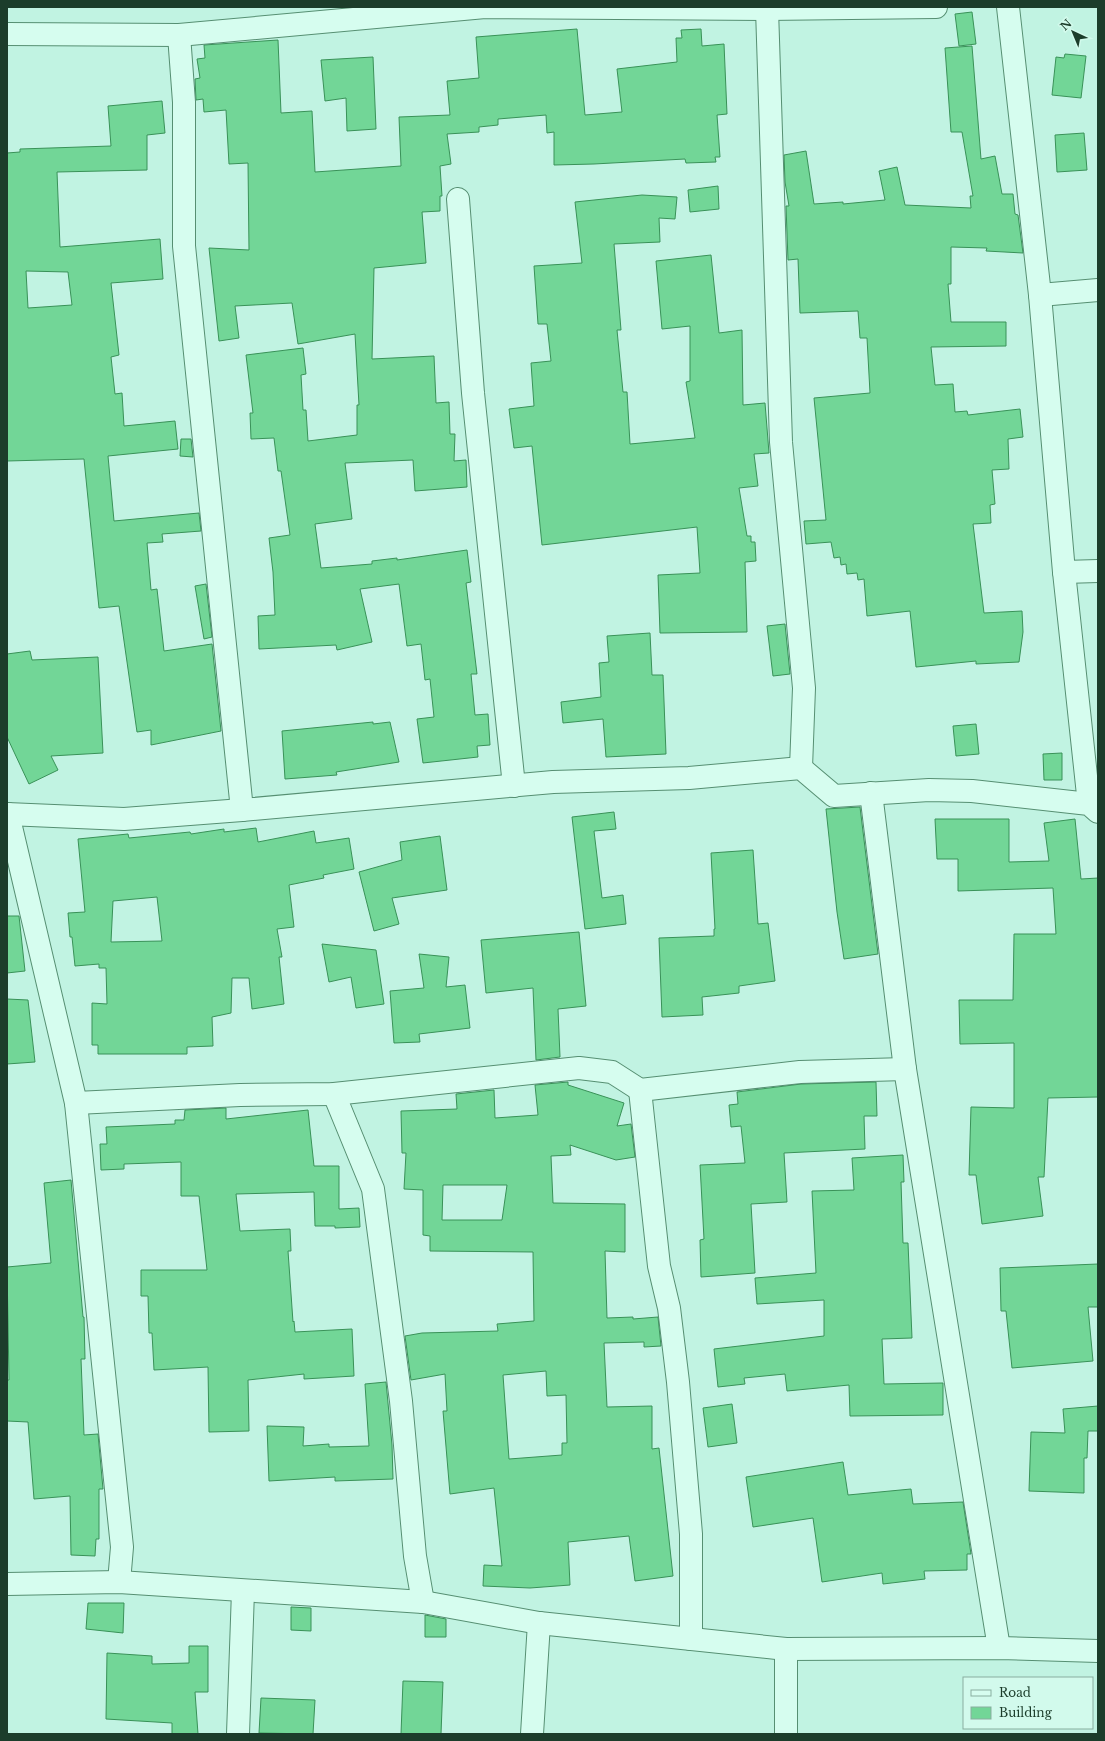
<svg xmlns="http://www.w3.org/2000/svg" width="1105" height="1741" viewBox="0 0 1105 1741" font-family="'Libre Baskerville',serif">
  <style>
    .building { fill: #72d697; stroke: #399258; fill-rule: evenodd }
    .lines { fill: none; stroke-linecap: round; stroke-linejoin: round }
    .minor-casing { stroke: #568f72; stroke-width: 24 }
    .minor { stroke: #d6fdef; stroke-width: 22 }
  </style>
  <rect width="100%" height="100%" fill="#c1f3e2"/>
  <!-- building -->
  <g class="building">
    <path d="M 972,12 L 976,44 L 959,46 L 955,14 Z"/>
    <path d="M 577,29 L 585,115 L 622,112 L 617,69 L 677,62 L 676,38 L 682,38 L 681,30 L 701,29 L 702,46 L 724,44 L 727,114 L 717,115 L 720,157 L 715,157 L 716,162 L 686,163 L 685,159 L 594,164 L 554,165 L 554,132 L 547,133 L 546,115 L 498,119 L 498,125 L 479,127 L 479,132 L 447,134 L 451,164 L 440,166 L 442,196 L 440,196 L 440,211 L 422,212 L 426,263 L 374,268 L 372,359 L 434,356 L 436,403 L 449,402 L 450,434 L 455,434 L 454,461 L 466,460 L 467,487 L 415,491 L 413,460 L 345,463 L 352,519 L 315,524 L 321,568 L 372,564 L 372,561 L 397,558 L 397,560 L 467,550 L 471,582 L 466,583 L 477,674 L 471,674 L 475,715 L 488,714 L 490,745 L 477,746 L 478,757 L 423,763 L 417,719 L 434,717 L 430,679 L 425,680 L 421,644 L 407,646 L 399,584 L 360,589 L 372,642 L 337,650 L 336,645 L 259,649 L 258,616 L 275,615 L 273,572 L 269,538 L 290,535 L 281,471 L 278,471 L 274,438 L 251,439 L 250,413 L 253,413 L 246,355 L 303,348 L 306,374 L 301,375 L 303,410 L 306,410 L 308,441 L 357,435 L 357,405 L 359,405 L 355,334 L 298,344 L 292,303 L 235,306 L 239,338 L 219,341 L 209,248 L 249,250 L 248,163 L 229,164 L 226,110 L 204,112 L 203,99 L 196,100 L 195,79 L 200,78 L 197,59 L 205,58 L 204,45 L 278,40 L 281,113 L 312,111 L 315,172 L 401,166 L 399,117 L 450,115 L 447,81 L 479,78 L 476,37 Z"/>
    <path d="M 972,46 L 981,159 L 995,156 L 1002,194 L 1013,194 L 1015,214 L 1018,215 L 1023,253 L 986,251 L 987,248 L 951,247 L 951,284 L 948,284 L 951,322 L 1006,322 L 1006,346 L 931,347 L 935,385 L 953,384 L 955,412 L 967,411 L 968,415 L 1020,409 L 1023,437 L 1008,439 L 1009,469 L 992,470 L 995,504 L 990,505 L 991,523 L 973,524 L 984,613 L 1022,611 L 1023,632 L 1019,662 L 976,664 L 976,661 L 916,667 L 910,611 L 867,616 L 864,579 L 858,580 L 857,573 L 847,574 L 846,564 L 841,565 L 840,557 L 834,558 L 831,542 L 806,544 L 804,521 L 826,520 L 814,398 L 870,393 L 867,338 L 860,338 L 858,311 L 800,313 L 798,259 L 788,260 L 786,206 L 789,206 L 785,182 L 784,155 L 806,151 L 814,204 L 843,202 L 843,204 L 885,200 L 879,171 L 897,167 L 905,205 L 971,208 L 970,196 L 973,196 L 962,132 L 951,132 L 945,48 Z"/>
    <path d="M 1065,54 L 1086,56 L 1081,98 L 1052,95 L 1056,57 L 1064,58 Z"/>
    <path d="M 373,57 L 376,129 L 347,131 L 346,98 L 325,101 L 321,60 Z"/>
    <path d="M 162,101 L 165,133 L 147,135 L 147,170 L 57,172 L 60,247 L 160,239 L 163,279 L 111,283 L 119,355 L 111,357 L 115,394 L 122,393 L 124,426 L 175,421 L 178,449 L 108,456 L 114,521 L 199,513 L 201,531 L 162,534 L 163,542 L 147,543 L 151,590 L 157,589 L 164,651 L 212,644 L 221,731 L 151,745 L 151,730 L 137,732 L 119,606 L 99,608 L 84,459 L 7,461 L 7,153 L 20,152 L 20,149 L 111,146 L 108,106 ZM 26,271 L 68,272 L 72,305 L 28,308 Z"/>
    <path d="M 1084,133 L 1087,170 L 1057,172 L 1055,135 Z"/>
    <path d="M 718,186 L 719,209 L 690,212 L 688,190 Z"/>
    <path d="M 642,195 L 677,197 L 675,219 L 659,218 L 660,242 L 614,244 L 621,330 L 617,330 L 623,392 L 627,392 L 630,444 L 695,438 L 686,382 L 690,381 L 690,326 L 662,329 L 656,261 L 711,255 L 719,333 L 742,330 L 743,405 L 765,403 L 769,453 L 754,454 L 758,486 L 739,488 L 747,536 L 751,536 L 751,542 L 755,542 L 756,561 L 745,562 L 747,632 L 660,633 L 658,575 L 700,573 L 697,527 L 542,545 L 532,446 L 514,448 L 509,409 L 534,406 L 531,363 L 551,361 L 547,324 L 538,324 L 534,266 L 582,263 L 575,202 Z"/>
    <path d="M 181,439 L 191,439 L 193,457 L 180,456 Z"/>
    <path d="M 206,584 L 212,637 L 204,639 L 195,586 Z"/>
    <path d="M 785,624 L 790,674 L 773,676 L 767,626 Z"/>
    <path d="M 650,633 L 652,675 L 663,675 L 666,754 L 606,757 L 603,719 L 563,723 L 561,702 L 601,697 L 599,663 L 609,662 L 607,636 Z"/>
    <path d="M 30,651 L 32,660 L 98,657 L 103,753 L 51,756 L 58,770 L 29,784 L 7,737 L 7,654 Z"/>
    <path d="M 373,722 L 373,724 L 390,722 L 399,762 L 336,772 L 337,775 L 285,779 L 282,731 Z"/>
    <path d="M 976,724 L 979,754 L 956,756 L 953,726 Z"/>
    <path d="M 1062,753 L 1062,780 L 1044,780 L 1043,754 Z"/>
    <path d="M 860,807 L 878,954 L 844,959 L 837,912 L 826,809 Z"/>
    <path d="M 614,812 L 616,829 L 594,831 L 602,898 L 623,895 L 626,924 L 585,929 L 572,817 Z"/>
    <path d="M 935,819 L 1009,819 L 1009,862 L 1049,861 L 1044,823 L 1075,819 L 1081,879 L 1098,878 L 1098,1097 L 1048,1098 L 1044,1177 L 1038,1177 L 1043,1216 L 982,1224 L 976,1175 L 969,1175 L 971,1107 L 1014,1108 L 1014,1043 L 960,1044 L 959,1000 L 1013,1000 L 1014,934 L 1056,934 L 1053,888 L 958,891 L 958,859 L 937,859 Z"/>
    <path d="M 256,828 L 258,842 L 314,831 L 316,843 L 349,838 L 354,869 L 323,875 L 324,878 L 289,885 L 294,927 L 277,929 L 282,957 L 279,957 L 284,1004 L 252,1009 L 249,978 L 232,978 L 231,1013 L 212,1017 L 213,1046 L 187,1047 L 187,1054 L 98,1054 L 98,1045 L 92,1045 L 92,1003 L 107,1004 L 106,968 L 99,968 L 99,964 L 75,966 L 72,937 L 70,937 L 68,913 L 85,912 L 78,839 L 128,834 L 129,838 L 190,832 L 191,834 L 224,829 L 224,832 ZM 157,897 L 162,941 L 111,942 L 113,901 Z"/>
    <path d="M 440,836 L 447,890 L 392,898 L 399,924 L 374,931 L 359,872 L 402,860 L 400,842 Z"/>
    <path d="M 753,850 L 758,924 L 768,923 L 775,981 L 739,986 L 739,993 L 702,997 L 703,1015 L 662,1017 L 659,938 L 714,936 L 714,929 L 715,929 L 711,853 Z"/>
    <path d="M 7,916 L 19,916 L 25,971 L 7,973 Z"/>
    <path d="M 579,932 L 586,1006 L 558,1009 L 560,1057 L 536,1060 L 533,988 L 486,993 L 481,940 Z"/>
    <path d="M 322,944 L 376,950 L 384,1004 L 356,1008 L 351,977 L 329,982 Z"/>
    <path d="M 419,954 L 449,957 L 446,987 L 465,985 L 470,1028 L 419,1034 L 420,1042 L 394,1043 L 390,991 L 424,988 Z"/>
    <path d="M 7,999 L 28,1000 L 35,1062 L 7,1064 Z"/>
    <path d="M 568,1082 L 568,1085 L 624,1103 L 617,1126 L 631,1124 L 635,1157 L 616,1160 L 570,1145 L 571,1155 L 551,1156 L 553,1203 L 625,1204 L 625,1252 L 605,1251 L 607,1318 L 633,1317 L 633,1319 L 658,1317 L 661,1346 L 644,1347 L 644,1342 L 604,1343 L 607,1407 L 652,1406 L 652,1449 L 659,1448 L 673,1576 L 635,1581 L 629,1536 L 568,1542 L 570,1585 L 530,1588 L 483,1586 L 484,1565 L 502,1566 L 494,1488 L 450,1494 L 443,1411 L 447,1411 L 445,1374 L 411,1380 L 405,1336 L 422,1333 L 498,1331 L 497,1324 L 534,1321 L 533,1252 L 430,1251 L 430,1236 L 423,1235 L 423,1190 L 404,1189 L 406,1153 L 402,1153 L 401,1111 L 457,1109 L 456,1094 L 494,1090 L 495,1118 L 538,1115 L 535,1085 ZM 443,1185 L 507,1185 L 502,1220 L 442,1220 ZM 546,1371 L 547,1396 L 566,1395 L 567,1443 L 562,1443 L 562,1455 L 509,1459 L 503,1375 Z"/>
    <path d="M 876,1082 L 877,1116 L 864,1116 L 865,1149 L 784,1153 L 787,1202 L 751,1204 L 755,1273 L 701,1277 L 700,1240 L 704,1239 L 700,1165 L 745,1163 L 741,1126 L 731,1127 L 729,1105 L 738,1104 L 737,1092 L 801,1084 Z"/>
    <path d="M 226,1108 L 226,1119 L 308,1110 L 314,1166 L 339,1166 L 339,1209 L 359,1208 L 360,1227 L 335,1228 L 335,1226 L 315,1226 L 314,1192 L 236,1194 L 240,1231 L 290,1229 L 291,1251 L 288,1251 L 293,1322 L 294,1321 L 295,1332 L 352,1329 L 354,1376 L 304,1379 L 304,1374 L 248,1380 L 249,1431 L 209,1432 L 208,1367 L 154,1370 L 152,1333 L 149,1333 L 148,1296 L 141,1296 L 141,1270 L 207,1270 L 199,1196 L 181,1196 L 181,1162 L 124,1164 L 124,1169 L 101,1170 L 100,1144 L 107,1144 L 106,1127 L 175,1124 L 175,1120 L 184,1120 L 185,1110 Z"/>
    <path d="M 903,1155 L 904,1182 L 901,1182 L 903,1243 L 908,1243 L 912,1338 L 882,1339 L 884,1384 L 943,1383 L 943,1415 L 850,1416 L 849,1385 L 787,1391 L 785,1374 L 744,1378 L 745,1384 L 718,1387 L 714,1349 L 824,1336 L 824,1300 L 757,1304 L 755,1278 L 816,1273 L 812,1191 L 854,1190 L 852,1158 Z"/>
    <path d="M 71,1180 L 83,1317 L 84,1317 L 85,1359 L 81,1359 L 84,1435 L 98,1434 L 103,1489 L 99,1489 L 99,1539 L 96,1539 L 95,1556 L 71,1555 L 70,1496 L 34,1499 L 28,1422 L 7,1421 L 7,1380 L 9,1380 L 7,1267 L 51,1263 L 44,1183 Z"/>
    <path d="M 1098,1264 L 1098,1307 L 1088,1307 L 1093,1361 L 1012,1368 L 1006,1311 L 1001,1311 L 1000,1268 Z"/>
    <path d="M 386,1382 L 392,1445 L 393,1479 L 335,1481 L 335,1477 L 269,1481 L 267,1426 L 304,1427 L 303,1446 L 329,1444 L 329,1447 L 369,1446 L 365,1384 Z"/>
    <path d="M 732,1404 L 737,1443 L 708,1447 L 703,1408 Z"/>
    <path d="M 1098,1406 L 1098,1431 L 1088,1431 L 1087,1458 L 1084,1458 L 1084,1493 L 1029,1491 L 1031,1432 L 1065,1433 L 1063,1409 Z"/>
    <path d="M 843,1462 L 848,1495 L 911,1489 L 913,1504 L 963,1502 L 971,1554 L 967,1554 L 967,1570 L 924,1571 L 925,1579 L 883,1584 L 882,1573 L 822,1582 L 813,1518 L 753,1527 L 746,1477 Z"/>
    <path d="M 88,1603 L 124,1603 L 123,1633 L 86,1629 Z"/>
    <path d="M 291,1607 L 311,1608 L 311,1631 L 291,1630 Z"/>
    <path d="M 425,1615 L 446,1619 L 446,1637 L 425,1637 Z"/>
    <path d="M 189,1646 L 208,1646 L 208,1692 L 195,1692 L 198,1734 L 172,1734 L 172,1723 L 106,1719 L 107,1653 L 152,1656 L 152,1664 L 189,1663 Z"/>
    <path d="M 403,1681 L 443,1682 L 441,1734 L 401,1734 Z"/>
    <path d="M 261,1698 L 315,1700 L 313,1734 L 259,1733 Z"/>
  </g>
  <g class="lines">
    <!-- minor casing -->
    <g class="minor-casing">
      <g id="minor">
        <path d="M 1008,7 L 1040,295 L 1064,572 L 1089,804"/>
        <path d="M 767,9 L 781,442 L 804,688 L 801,768"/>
        <path d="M 7,34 L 179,35 L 485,7 L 767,9 L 936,7"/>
        <path d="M 179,35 L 184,102 L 184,246 L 242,810"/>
        <path d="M 458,199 L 473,393 L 514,786"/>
        <path d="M 1040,295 L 1098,290"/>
        <path d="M 1064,572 L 1098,571"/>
        <path d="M 871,793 L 905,1069 L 999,1648"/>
        <path d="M 7,814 L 124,819 L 242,810 L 553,782 L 689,778 L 801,768 L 834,796 L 929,790 L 972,791 L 1089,804 L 1098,812"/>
        <path d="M 8,814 L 76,1103 L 122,1547 L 119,1582"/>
        <path d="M 640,1090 L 659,1266 L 669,1308 L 678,1382 L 691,1534 L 691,1639"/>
        <path d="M 334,1094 L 373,1189 L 401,1401 L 415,1556 L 423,1602"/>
        <path d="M 76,1103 L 240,1095 L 334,1094 L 579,1068 L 612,1072 L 640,1090 L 800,1072 L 905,1069"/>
        <path d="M 7,1584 L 119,1582 L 423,1602 L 539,1623 L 786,1649 L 999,1648 L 1098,1651"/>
        <path d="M 786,1649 L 786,1734"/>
        <path d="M 238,1734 L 243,1591"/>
        <path d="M 532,1734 L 539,1623"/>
      </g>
    </g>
    <!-- minor -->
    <use href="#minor" class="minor"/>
  </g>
  <!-- border -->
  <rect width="1105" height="1741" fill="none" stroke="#1c3d2b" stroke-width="16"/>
  <!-- legend -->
  <rect x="963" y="1677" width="130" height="52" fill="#d2faec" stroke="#89ae9f"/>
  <rect x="971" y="1690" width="20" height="6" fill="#d6fdef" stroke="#89ae9f"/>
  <text x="999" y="1697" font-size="12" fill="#1c3d2b">Road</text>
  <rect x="971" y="1707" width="20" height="12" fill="#72d697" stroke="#89ae9f"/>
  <text x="999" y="1717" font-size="12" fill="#1c3d2b">Building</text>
  <!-- north arrow -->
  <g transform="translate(1073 32) rotate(316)" stroke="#d2faec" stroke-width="3" paint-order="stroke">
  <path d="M0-3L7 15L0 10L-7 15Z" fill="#1c3d2b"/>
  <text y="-6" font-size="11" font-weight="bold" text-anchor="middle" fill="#1c3d2b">N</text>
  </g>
</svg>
